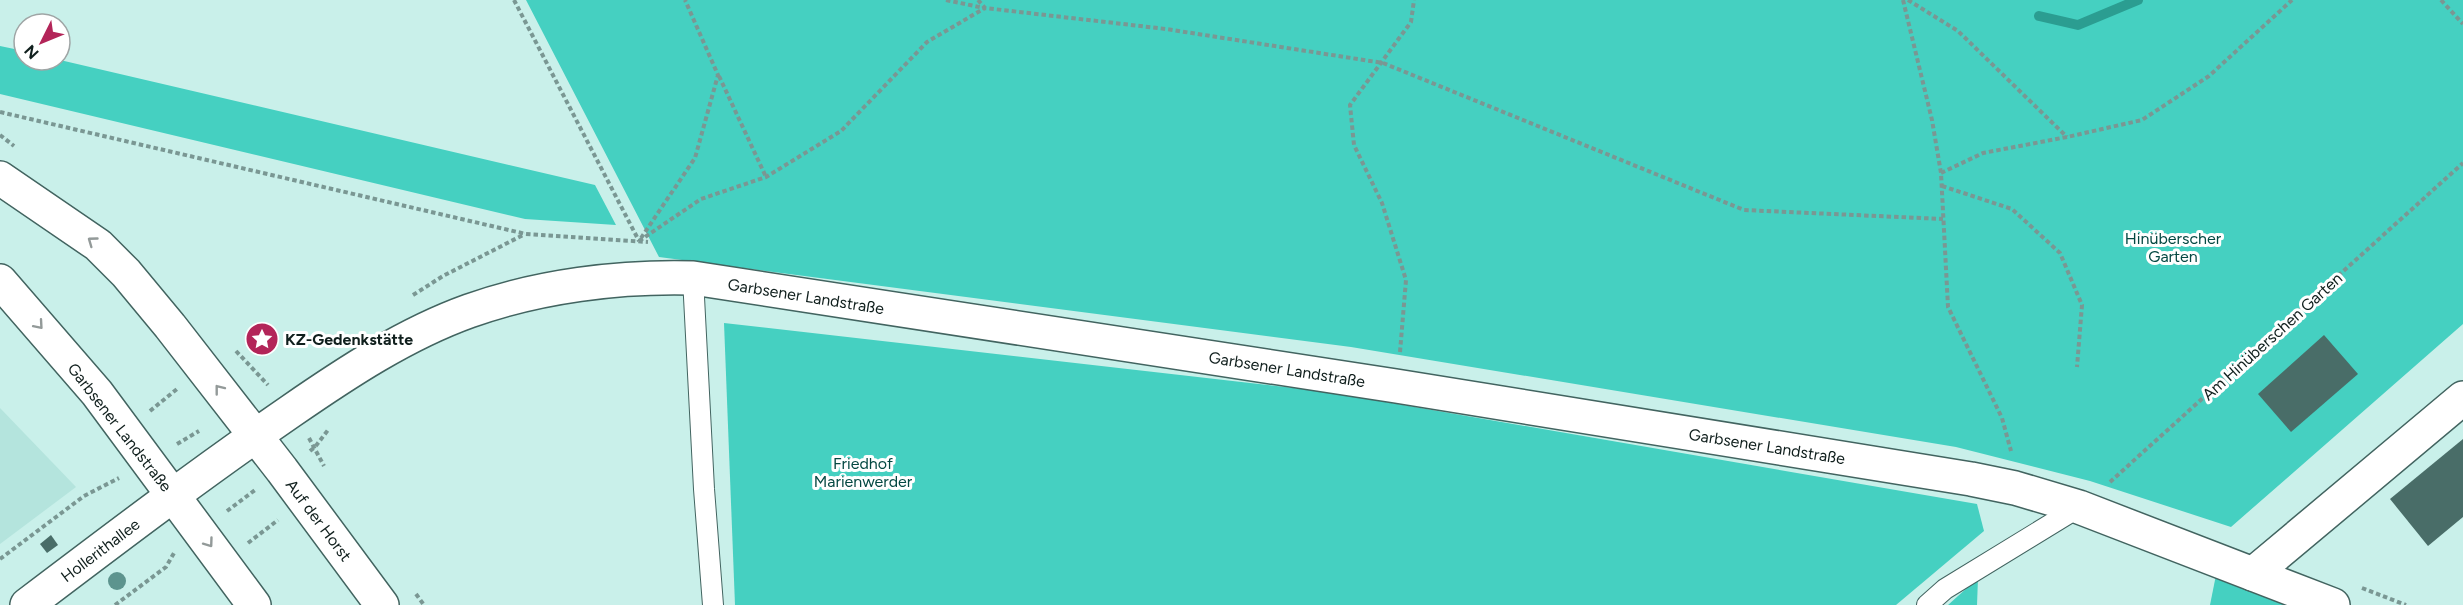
<svg xmlns="http://www.w3.org/2000/svg" width="2463" height="605" viewBox="0 0 2463 605" font-family="Figtree,sans-serif">
  <style>
    .built { fill: #b4e4dd }
    .green { fill: #45d0c1 }
    .lines { fill: none; stroke-linecap: round; stroke-linejoin: round }
    .stream { stroke: #2b9d91; stroke-width: 10 }
    .building { fill: #496d68 }
    .service-casing { stroke: #426460; stroke-width: 22 }
    .minor-casing { stroke: #426460; stroke-width: 36 }
    .tertiary-casing { stroke: #426460; stroke-width: 36 }
    .path { stroke: #7a9793; stroke-width: 4; stroke-dasharray: 4.5 3; stroke-linecap: butt }
    .service { stroke: #fff; stroke-width: 20 }
    .minor { stroke: #fff; stroke-width: 33 }
    .tertiary { stroke: #fff; stroke-width: 33 }
    .tree { fill: #5d948e }
    .oneway { stroke: #939a99 }
    .labels { text-anchor: middle; stroke-width: 6; stroke-linejoin: round; paint-order: stroke }
    .park-label { font-size: 16px; fill: #044842; stroke: #fff }
    .street-label { font-size: 16px; fill: #101f1d; stroke: #fff }
    .poi-label { font-size: 16px; font-weight: bold; fill: #101f1d; stroke: #fff; text-anchor: start }
  </style>
  <rect width="100%" height="100%" fill="#c9f0ea"/>
  <!-- built -->
  <path class="built" d="M 0,408 L 76,487 L 0,544 Z"/>
  <!-- green -->
  <g class="green">
    <path d="M 526,0 L 2463,0 L 2463,324 L 2231,527 L 2090,481 L 1956,447 L 1351,347 L 659,257 Z"/>
    <path d="M 0,46 L 24,51 L 24,60 L 60,60 L 595,185 L 616,225 L 525,219 L 0,94 Z"/>
    <path d="M 724,323 L 1328,392 L 1977,504 L 1984,531 L 1896,605 L 735,605 Z"/>
    <path d="M 2216,575 L 2293,605 L 2210,605 Z"/>
    <path d="M 1978,578 L 1977,605 L 1948,605 Z"/>
  </g>
  <g class="lines">
    <!-- stream -->
    <path class="stream" d="M 2039,16 L 2078,25 L 2138,0"/>
  </g>
  <!-- building -->
  <g class="building">
    <path d="M 2324,335 L 2358,374 L 2291,432 L 2258,394 Z"/>
    <path d="M 2463,439 L 2463,517 L 2428,546 L 2390,499 Z"/>
    <path d="M 51,535 L 58,545 L 47,553 L 40,544 Z"/>
  </g>
  <g class="lines">
    <!-- service casing -->
    <g class="service-casing">
      <g id="service">
        <path d="M 693,278 L 704,489 L 713,605"/>
        <path d="M 1927,605 L 1945,589 L 2079,507"/>
      </g>
    </g>
    <!-- minor casing -->
    <g class="minor-casing">
      <path id="minor" d="M 2253,574 L 2463,398"/>
    </g>
    <!-- tertiary casing -->
    <g class="tertiary-casing">
      <g id="tertiary">
        <path d="M 0,178 L 98,245 L 126,273 L 170,326 L 282,470 L 382,605"/>
        <path d="M 0,281 L 97,393 L 254,605"/>
        <path d="M 27,605 C 114,539 201,473 291,411 C 346,373 405,334 469,311 C 539,286 619,276 693,278 L 1396,386 L 1971,479 L 2015,488 L 2079,507 L 2333,605"/>
      </g>
    </g>
    <!-- path -->
    <g class="path">
      <path d="M 514,0 L 639,241"/>
      <path d="M 946,0 L 984,8"/>
      <path d="M 978,0 L 985,8 L 1166,29 L 1383,63 L 1744,210 L 1943,219"/>
      <path d="M 1903,0 L 1932,120 L 1941,173 L 1948,307 L 2002,418 L 2011,451"/>
      <path d="M 1908,0 L 1958,31 L 2067,137"/>
      <path d="M 2441,0 L 2463,24"/>
      <path d="M 719,76 L 766,177"/>
      <path d="M 0,112 L 526,234 L 648,242"/>
      <path d="M 0,135 L 14,146"/>
      <path d="M 1941,173 L 1983,153 L 2067,137 L 2142,120 L 2209,76 L 2292,0"/>
      <path d="M 1942,186 L 2012,209 L 2060,253 L 2082,305 L 2077,367"/>
      <path d="M 641,238 L 695,158 L 718,75 L 685,0"/>
      <path d="M 639,241 L 701,199 L 766,177 L 841,131 L 927,42 L 985,8"/>
      <path d="M 413,295 L 443,276 L 525,234"/>
      <path d="M 236,351 L 268,385"/>
      <path d="M 1400,352 L 1406,280 L 1382,203 L 1354,145 L 1350,105 L 1411,22 L 1414,0"/>
      <path d="M 150,411 L 177,389"/>
      <path d="M 309,438 L 324,466"/>
      <path d="M 177,444 L 199,431"/>
      <path d="M 310,451 L 315,447 L 328,430"/>
      <path d="M 2110,482 L 2463,163"/>
      <path d="M 227,511 L 255,490"/>
      <path d="M 248,543 L 278,520"/>
      <path d="M 0,559 L 84,496 L 119,478"/>
      <path d="M 2362,588 L 2406,605"/>
      <path d="M 416,594 L 424,605"/>
      <path d="M 115,605 L 166,567 L 174,553"/>
    </g>
    <!-- service -->
    <use href="#service" class="service"/>
    <!-- minor -->
    <use href="#minor" class="minor"/>
    <!-- tertiary -->
    <use href="#tertiary" class="tertiary"/>
  </g>
  <!-- trees -->
  <circle class="tree" cx="117" cy="581" r="9"/>
  <!-- one-way arrows -->
  <defs><path id="oneway-chevron" d="M-2-3.5L2.5 0L-2 3.5" fill="none" stroke-width="1.6" stroke-linecap="round" stroke-linejoin="round" transform="scale(1.5)"/></defs>
  <g class="oneway">
    <use href="#oneway-chevron" transform="translate(92 241) rotate(-144)"/>
    <use href="#oneway-chevron" transform="translate(39 325) rotate(49)"/>
    <use href="#oneway-chevron" transform="translate(219 389) rotate(-128)"/>
    <use href="#oneway-chevron" transform="translate(209 543) rotate(54)"/>
  </g>
  <!-- icons -->
  <defs>
    <g id="sight-disc" transform="scale(1.725)"><circle r="9.5" fill="#b32559" stroke="#fff"/><path d="M0-6L1.8-2.2L6-1.7L2.9 1.2L3.7 5.4L0 3.3L-3.7 5.4L-2.9 1.2L-6-1.7L-1.8-2.2Z" fill="#fff"/></g>
  </defs>
  <g fill-rule="evenodd">
    <use href="#sight-disc" x="262" y="339"/>
  </g>
  <g class="labels">
    <!-- park labels -->
    <g class="park-label">
      <text x="2173" y="244">Hinüberscher<tspan x="2173" dy="18">Garten</tspan></text>
      <text x="863" y="469">Friedhof<tspan x="863" dy="18">Marienwerder</tspan></text>
    </g>
    <!-- street labels -->
    <g class="street-label">
      <text transform="translate(806 296) rotate(9)" y="6">Garbsener Landstraße</text>
      <text transform="translate(2272 336) rotate(-42)" y="6">Am Hinüberschen Garten</text>
      <text transform="translate(1287 369) rotate(9)" y="6">Garbsener Landstraße</text>
      <text transform="translate(120 427) rotate(52)" y="6">Garbsener Landstraße</text>
      <text transform="translate(1767 446) rotate(9)" y="6">Garbsener Landstraße</text>
      <text transform="translate(319 520) rotate(53)" y="6">Auf der Horst</text>
      <text transform="translate(100 550) rotate(-37)" y="6">Hollerithallee</text>
    </g>
    <!-- poi labels -->
    <g class="poi-label">
      <text x="285" y="345">KZ-Gedenkstätte</text>
    </g>
  </g>
  <!-- north arrow -->
  <g transform="translate(42 42) rotate(227)"><circle r="28" fill="#ffffff" stroke="#9fa5a5" stroke-width="1.5"/>
  <path d="M0-4.5L10 22L0 15L-10 22Z" fill="#b32559"/>
  <text y="-9" font-size="16" font-weight="bold" text-anchor="middle" fill="#101f1d">N</text>
  </g>
</svg>
